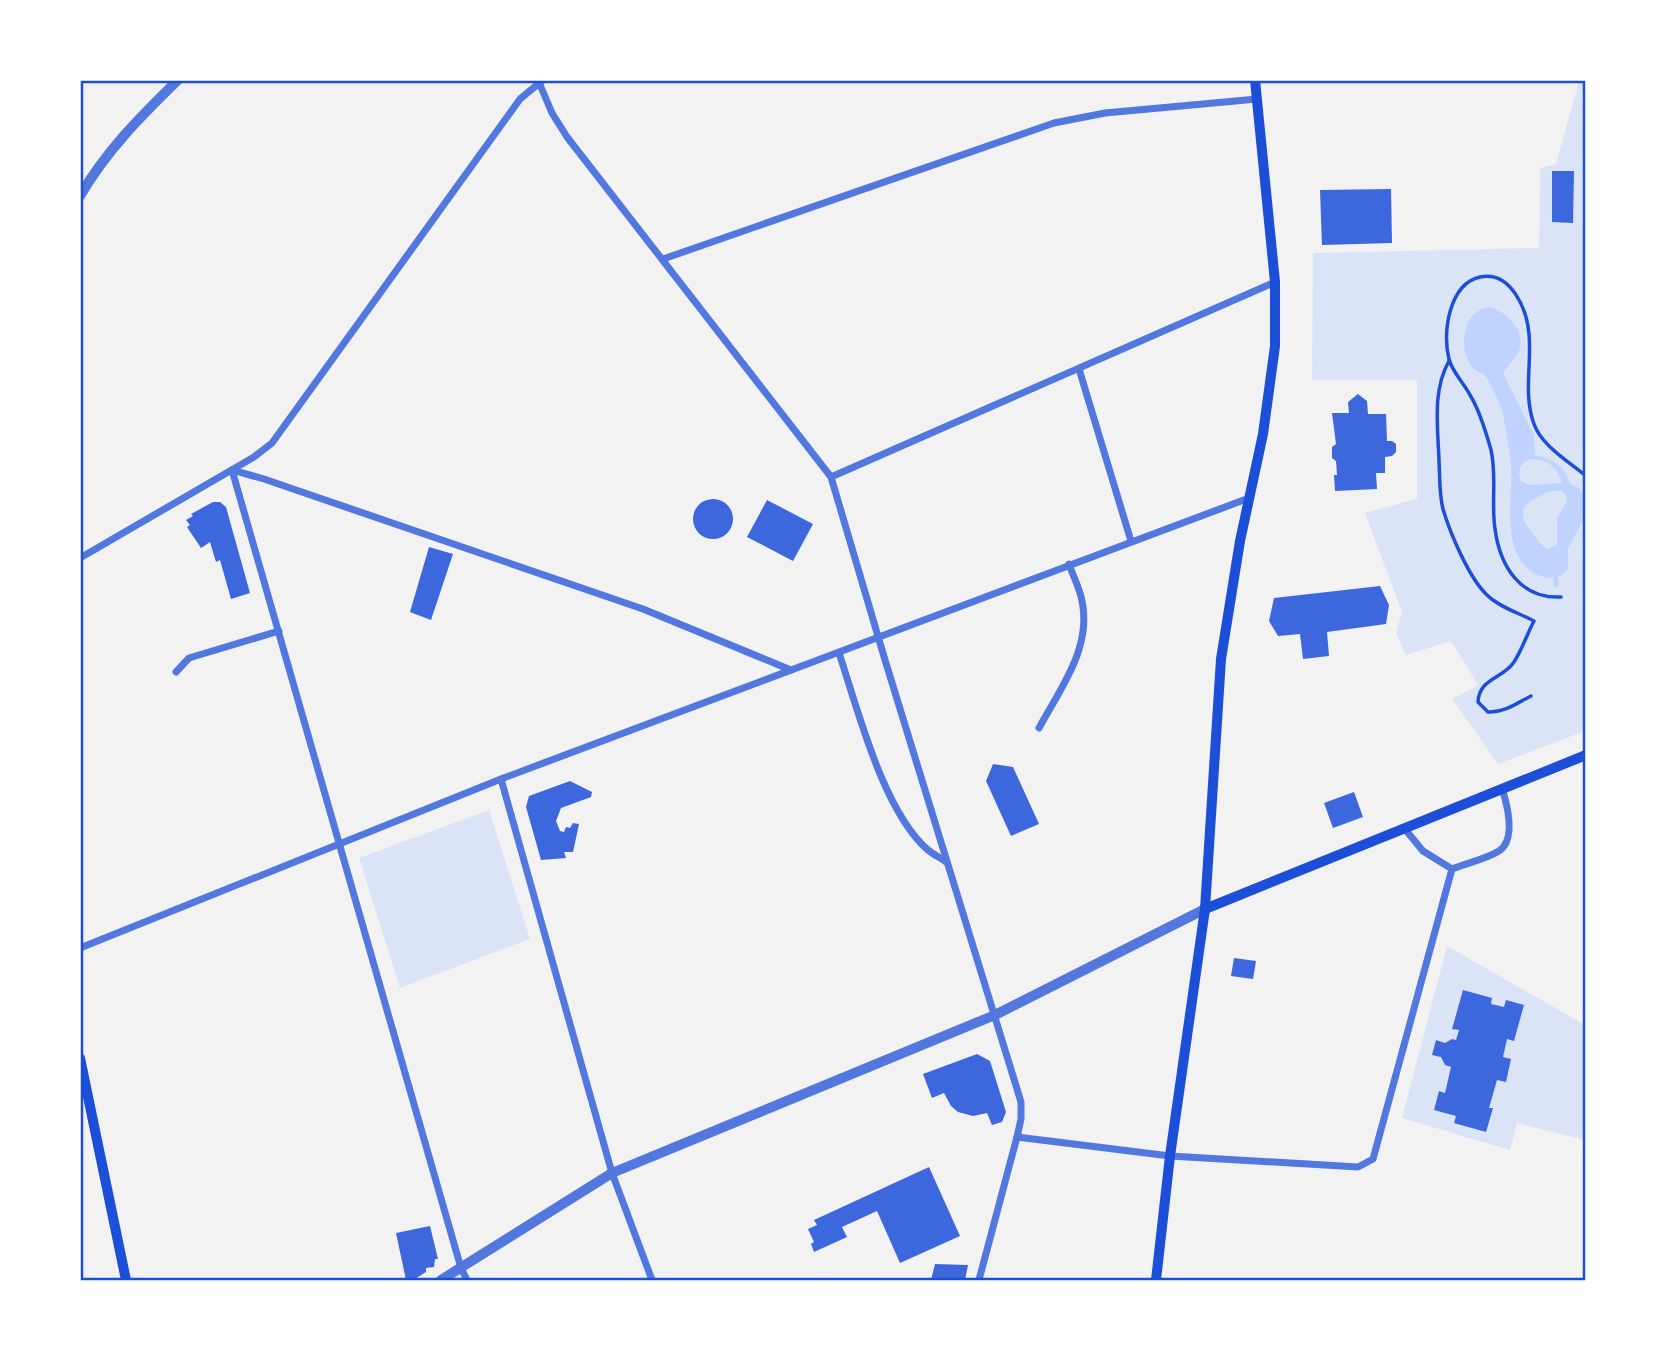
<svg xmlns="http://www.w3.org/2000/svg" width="1666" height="1361" viewBox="0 0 1666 1361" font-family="'Playfair Display',serif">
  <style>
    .green { fill: #dbe4f7 }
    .water { fill: #bfd3fe; fill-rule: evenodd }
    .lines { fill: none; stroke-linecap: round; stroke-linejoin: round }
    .stream { stroke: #bfd3fe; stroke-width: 5 }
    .building { fill: #3d67dc }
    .path { stroke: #1d4ed8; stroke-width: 3.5 }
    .minor { stroke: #5277de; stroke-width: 7 }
    .tertiary { stroke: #5277de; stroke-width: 10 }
    .secondary { stroke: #1d4ed8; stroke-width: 10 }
    .neatline { fill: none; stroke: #1d4ed8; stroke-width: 2.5 }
  </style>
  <rect width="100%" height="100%" fill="#f2f2f2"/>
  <!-- green -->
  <g class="green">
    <path d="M 1579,81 L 1585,81 L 1585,731 L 1498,764 L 1452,699 L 1478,685 L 1451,641 L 1406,655 L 1396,633 L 1402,612 L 1365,513 L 1417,499 L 1417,380 L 1312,380 L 1313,253 L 1539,248 L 1540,168 L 1556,164 Z"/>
    <path d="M 489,810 L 530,939 L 400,988 L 359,858 Z"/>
    <path d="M 1447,946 L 1585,1025 L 1585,1140 L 1517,1123 L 1510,1150 L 1402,1118 Z"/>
  </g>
  <!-- water -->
  <path class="water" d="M 1491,307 C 1509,314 1529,334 1517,355 C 1513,361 1507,366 1503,373 L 1534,435 L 1535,455 C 1552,459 1566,466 1570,484 L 1579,488 L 1585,496 L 1583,520 L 1568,549 L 1568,569 C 1562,577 1554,579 1544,577 C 1498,564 1513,501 1511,467 C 1510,450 1506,431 1503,414 C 1501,407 1490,380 1484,375 C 1482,373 1478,372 1475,370 C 1467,363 1464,351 1464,341 C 1465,323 1472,309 1491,307 ZM 1531,459 C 1548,460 1557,466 1562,483 L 1531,485 L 1522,482 C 1516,472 1520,463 1531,459 ZM 1550,491 L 1562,491 L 1566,495 L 1567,501 L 1557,518 L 1557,544 L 1549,549 C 1541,546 1538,541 1533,534 C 1512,508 1526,503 1550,491 Z"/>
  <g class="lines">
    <!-- stream -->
    <path class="stream" d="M 1556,577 L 1556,585"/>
  </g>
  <!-- building -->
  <g class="building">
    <path d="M 1552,171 L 1574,171 L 1573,223 L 1552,222 Z"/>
    <path d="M 1391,189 L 1392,243 L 1322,245 L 1320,190 Z"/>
    <path d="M 1358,394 L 1367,401 L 1368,414 L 1386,414 L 1387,441 L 1392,441 L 1396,444 L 1396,452 L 1392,456 L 1385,457 L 1385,473 L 1376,473 L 1377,489 L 1335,491 L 1334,475 L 1337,475 L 1336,461 L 1332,458 L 1332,447 L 1336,444 L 1332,413 L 1349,413 L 1348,402 Z"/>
    <circle cx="713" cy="519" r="20"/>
    <path d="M 767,500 L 813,524 L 793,561 L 747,537 Z"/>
    <path d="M 213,502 L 220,502 L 226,507 L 250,593 L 231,599 L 220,560 L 216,562 L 210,542 L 201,548 L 187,527 L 190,525 L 186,520 L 193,516 L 191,514 Z"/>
    <path d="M 429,547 L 453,554 L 431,620 L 410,612 Z"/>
    <path d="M 1380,586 L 1389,605 L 1386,624 L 1327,632 L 1329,656 L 1303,659 L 1300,634 L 1278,636 L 1269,621 L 1274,598 Z"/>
    <path d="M 993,764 L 1013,767 L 1039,824 L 1011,836 L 986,781 Z"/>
    <path d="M 570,781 L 592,792 L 591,797 L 561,808 L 556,821 L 560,831 L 564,832 L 566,827 L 570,828 L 573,823 L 579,824 L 573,852 L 564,852 L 566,858 L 541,860 L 526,807 L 529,796 Z"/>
    <path d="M 1354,792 L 1363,817 L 1333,828 L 1324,803 Z"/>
    <path d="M 1234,958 L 1256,961 L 1253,979 L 1231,976 Z"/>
    <path d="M 1463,990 L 1492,998 L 1491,1004 L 1504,1007 L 1506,1000 L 1524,1005 L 1514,1041 L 1507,1039 L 1503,1057 L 1511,1059 L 1506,1082 L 1497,1080 L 1489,1108 L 1493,1108 L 1486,1132 L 1454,1123 L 1456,1116 L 1434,1110 L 1439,1091 L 1445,1093 L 1451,1067 L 1445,1065 L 1441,1057 L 1432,1055 L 1436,1040 L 1445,1043 L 1452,1039 L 1456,1040 L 1459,1030 L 1452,1029 Z"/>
    <path d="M 977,1054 L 990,1061 L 1006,1112 L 1002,1122 L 992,1125 L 987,1113 L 973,1116 L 958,1112 L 951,1106 L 944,1093 L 932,1098 L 923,1074 Z"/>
    <path d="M 929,1167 L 960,1236 L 900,1263 L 877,1211 L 842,1227 L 847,1237 L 814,1252 L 811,1244 L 814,1242 L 808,1229 L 817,1225 L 814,1220 Z"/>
    <path d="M 430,1226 L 438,1259 L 435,1259 L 434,1267 L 426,1268 L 426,1272 L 413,1280 L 406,1280 L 396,1233 Z"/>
    <path d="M 935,1264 L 968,1265 L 965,1280 L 931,1280 Z"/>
  </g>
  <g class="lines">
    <!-- path -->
    <g class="path">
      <path d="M 1449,361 C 1432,391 1438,427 1439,461 C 1440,477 1439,494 1443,509 C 1450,533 1469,578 1487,595 C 1499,607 1519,613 1534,621 C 1527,634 1522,650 1514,662 C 1503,679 1479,678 1478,702 L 1488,712 C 1504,713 1517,703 1531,696"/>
      <path d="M 1561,597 C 1520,599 1500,566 1495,529 C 1491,502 1497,476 1491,450 C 1486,432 1480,411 1470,395 C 1464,383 1452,372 1449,359 C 1442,333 1449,284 1480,277 C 1511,270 1527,310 1529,334 C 1532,364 1523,394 1534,424 C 1541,445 1569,462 1586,476"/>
    </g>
    <!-- minor -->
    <g class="minor">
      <path d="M 538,80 L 552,113 L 567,137 L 831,477 L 885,660 L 1021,1102 L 1021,1119 L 1017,1137 L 979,1280"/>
      <path d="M 663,259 L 1054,123 L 1105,113 L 1257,99"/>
      <path d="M 1079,369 L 1131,541"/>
      <path d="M 232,470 L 461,1268 L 467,1280"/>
      <path d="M 232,470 L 264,479 L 643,609 L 791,670"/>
      <path d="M 831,477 L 1275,282"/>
      <path d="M 80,558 L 254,457 L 272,443 L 520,99 L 543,80"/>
      <path d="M 839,653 C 858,710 883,811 928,850 C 934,855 941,858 946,862"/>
      <path d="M 176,672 L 189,658 L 279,631"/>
      <path d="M 1039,728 C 1060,689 1092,648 1082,601 C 1080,589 1073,576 1069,564"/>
      <path d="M 501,779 L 612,1173 L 652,1280"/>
      <path d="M 1404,828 L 1423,851 L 1452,869"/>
      <path d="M 1452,869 C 1467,863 1486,859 1499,851 C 1517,839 1507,804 1502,788"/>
      <path d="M 80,948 L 501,779 L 1249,498"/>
      <path d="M 1017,1137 L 1170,1156 L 1358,1167 L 1373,1159 L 1452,869"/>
    </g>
    <!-- tertiary -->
    <g class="tertiary">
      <path d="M 80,196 C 106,151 141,116 178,80"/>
      <path d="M 441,1280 L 612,1173 L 995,1015 L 1205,909"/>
    </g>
    <!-- secondary -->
    <g class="secondary">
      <path d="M 1205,909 L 1586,755"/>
      <path d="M 80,1058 L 126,1280"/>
      <path d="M 1156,1280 L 1170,1156 L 1205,909 L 1221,659 L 1240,541 L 1263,434 L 1275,346 L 1275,282 L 1255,80"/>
    </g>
  </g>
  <!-- border -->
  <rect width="1666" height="1361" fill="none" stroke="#ffffff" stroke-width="164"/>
  <rect x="82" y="82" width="1502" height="1197" class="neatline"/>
</svg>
